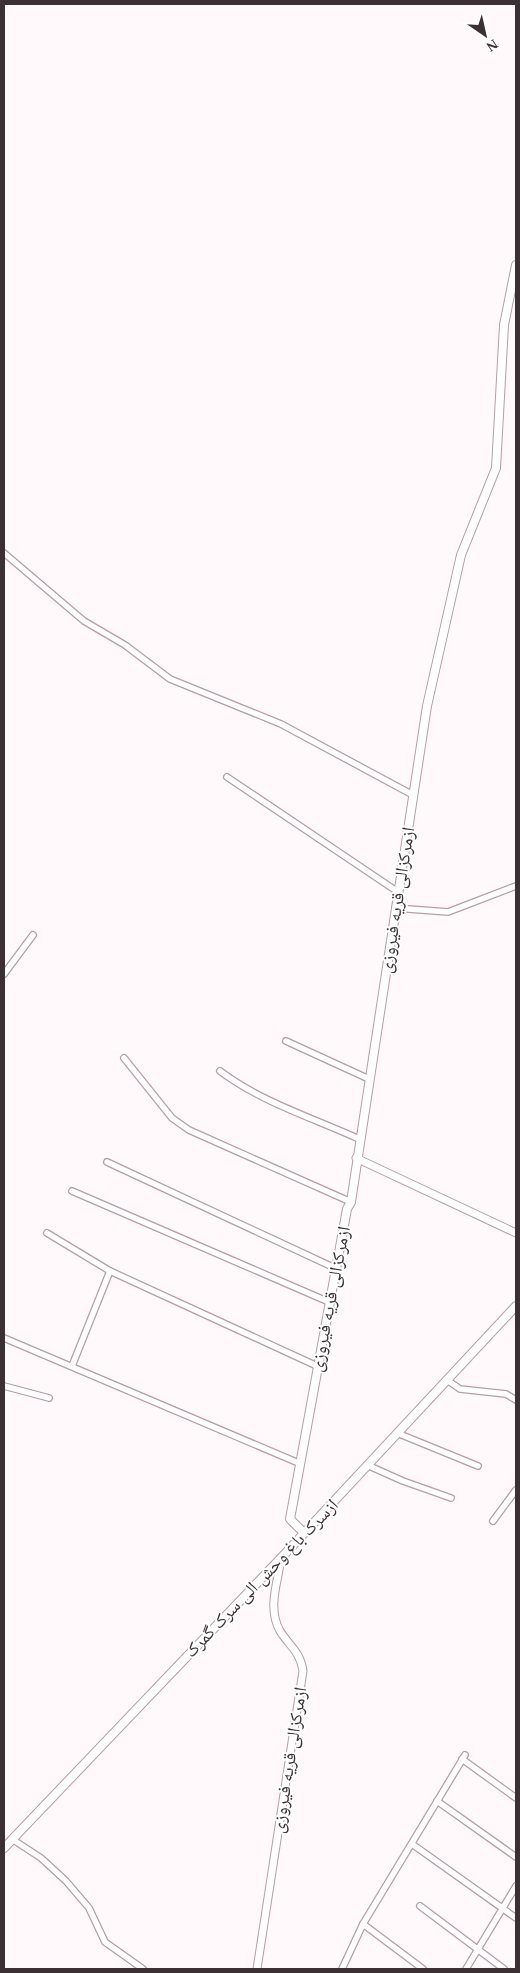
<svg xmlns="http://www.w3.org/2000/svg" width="520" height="1973" viewBox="0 0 520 1973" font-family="'Times New Roman','Noto Naskh Arabic',serif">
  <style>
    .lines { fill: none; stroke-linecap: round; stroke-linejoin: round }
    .minor-casing { stroke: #b99ca6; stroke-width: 8 }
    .tertiary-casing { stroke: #b99ca6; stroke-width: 9 }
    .secondary-casing { stroke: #b99ca6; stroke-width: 10 }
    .minor { stroke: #fff; stroke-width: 5.5 }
    .tertiary { stroke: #fff; stroke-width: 7 }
    .secondary { stroke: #fff; stroke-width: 8 }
    .labels { text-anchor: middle; stroke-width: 4; stroke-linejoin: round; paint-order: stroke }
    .street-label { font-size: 18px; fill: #3c3035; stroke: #fff }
  </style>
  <rect width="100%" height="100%" fill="#fff9fb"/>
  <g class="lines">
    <!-- minor casing -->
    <g class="minor-casing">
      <g id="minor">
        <path d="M 4,553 L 84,621 L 125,645 L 170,679 L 281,724 L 413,795"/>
        <path d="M 227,777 L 398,892"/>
        <path d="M 395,908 L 448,912 L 516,886"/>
        <path d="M 4,974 L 33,935"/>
        <path d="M 286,1041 L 369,1079"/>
        <path d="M 124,1058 L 172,1118 L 189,1130 L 351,1202"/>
        <path d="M 220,1071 C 261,1102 313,1118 359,1139"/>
        <path d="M 107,1162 L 337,1269"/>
        <path d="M 72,1191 L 329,1302"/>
        <path d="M 47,1233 L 110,1271 L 317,1366"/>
        <path d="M 4,1338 L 301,1464"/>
        <path d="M 72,1366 L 110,1271"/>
        <path d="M 447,1380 L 460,1389 L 506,1394 L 516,1400"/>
        <path d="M 4,1386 L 49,1398"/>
        <path d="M 397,1433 L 478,1466"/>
        <path d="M 367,1465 L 403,1481 L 451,1498"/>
        <path d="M 493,1521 L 516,1490"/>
        <path d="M 462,1759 L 516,1798"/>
        <path d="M 437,1801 L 516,1857"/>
        <path d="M 12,1839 L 41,1858 L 66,1881 L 89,1908 L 105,1942 L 143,1969"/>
        <path d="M 412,1844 L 516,1918"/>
        <path d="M 420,1906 L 504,1969"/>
        <path d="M 363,1924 L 423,1969"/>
        <path d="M 342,1969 L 363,1924 L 465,1755"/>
        <path d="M 466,1969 L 516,1886"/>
      </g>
    </g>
    <!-- tertiary casing -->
    <g class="tertiary-casing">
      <g id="tertiary">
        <path d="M 356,1158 L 516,1233"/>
        <path d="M 257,1969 L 303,1671 C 300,1651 290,1647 280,1631 C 267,1608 278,1582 281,1558"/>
      </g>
    </g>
    <!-- secondary casing -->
    <g class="secondary-casing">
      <g id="secondary">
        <path d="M 304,1533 L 290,1519 L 347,1209 L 351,1202 L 427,706 L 461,555 L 496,468 L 504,325 L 516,265"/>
        <path d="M 4,1848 L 281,1558 L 516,1306"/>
      </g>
    </g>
    <!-- minor -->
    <use href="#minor" class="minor"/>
    <!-- tertiary -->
    <use href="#tertiary" class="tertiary"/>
    <!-- secondary -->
    <use href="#secondary" class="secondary"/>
  </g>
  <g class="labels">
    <!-- street labels -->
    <g class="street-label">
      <text transform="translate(397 900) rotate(-81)" y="6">ازمرکزالی قریه فیروزی</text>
      <text transform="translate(330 1299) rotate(-79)" y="6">ازمرکزالی قریه فیروزی</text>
      <text transform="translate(261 1578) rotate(-46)" y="6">ازسرک باغ وحش الی سرک گمرک</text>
      <text transform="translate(289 1760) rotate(-81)" y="6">ازمرکزالی قریه فیروزی</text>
    </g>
  </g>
  <!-- border -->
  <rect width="520" height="1973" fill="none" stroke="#3c3035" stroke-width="10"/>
  <!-- north arrow -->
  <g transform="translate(485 35) rotate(146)" stroke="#ffffff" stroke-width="4" paint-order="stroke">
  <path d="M0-4L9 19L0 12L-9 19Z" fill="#3c3035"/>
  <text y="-8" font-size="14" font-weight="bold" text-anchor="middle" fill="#3c3035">N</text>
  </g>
</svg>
